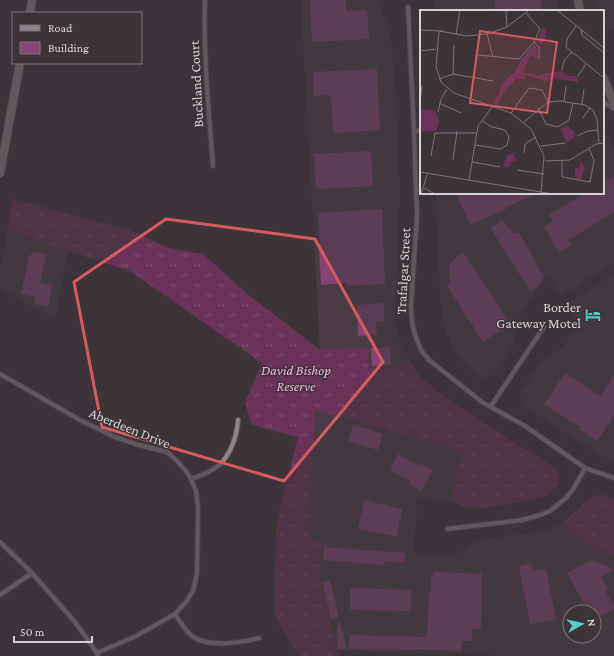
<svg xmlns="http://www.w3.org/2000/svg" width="614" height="656" viewBox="0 0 614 656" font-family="'Crimson Pro',serif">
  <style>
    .built { fill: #4a3c45; fill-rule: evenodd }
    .grass { fill: url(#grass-tufts) }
    .building { fill: #884373 }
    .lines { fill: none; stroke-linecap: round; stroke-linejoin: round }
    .street-casing { stroke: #5a5357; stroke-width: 6 }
    .secondary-casing { stroke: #5a5357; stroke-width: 10 }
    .street { stroke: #8f848b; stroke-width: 4 }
    .secondary { stroke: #8f848b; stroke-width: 8 }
    .marked { fill: none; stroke: #d65b5c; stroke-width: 3; stroke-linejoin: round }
    .labels { text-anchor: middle; stroke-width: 3; stroke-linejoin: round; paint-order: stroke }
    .street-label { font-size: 14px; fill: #d7d2d5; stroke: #3d343a }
    .poi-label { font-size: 14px; fill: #d7d2d5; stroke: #3d343a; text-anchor: end }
    .park-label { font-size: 14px; font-style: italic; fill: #feaee3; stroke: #3d343a }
    .inset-road { fill: none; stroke: #7b7378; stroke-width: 1 }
    .view { fill: #d65b5c; fill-opacity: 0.15; stroke: #d65b5c; stroke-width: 2 }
    .inset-edge { fill: none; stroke: #d7d2d5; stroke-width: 2 }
  </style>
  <defs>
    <pattern id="grass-tufts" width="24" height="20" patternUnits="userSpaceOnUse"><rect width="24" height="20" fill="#6a3259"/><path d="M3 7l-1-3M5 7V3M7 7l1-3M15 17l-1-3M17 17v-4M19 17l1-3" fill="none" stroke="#7f4f70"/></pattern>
  </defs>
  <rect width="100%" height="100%" fill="#3d343a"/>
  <!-- built -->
  <g class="built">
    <path d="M 301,0 L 380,0 L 383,16 L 390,30 L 396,96 L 400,191 L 395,320 L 398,337 L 412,365 L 369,369 L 368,348 L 320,351 Z"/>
    <path d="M 434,0 L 557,0 L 560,11 L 433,11 Z"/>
    <path d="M 594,0 L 614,0 L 614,30 L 606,30 L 603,23 L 603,11 L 598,11 Z"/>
    <path d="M 603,126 L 614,148 L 614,263 L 561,296 L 547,276 L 518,318 L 515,339 L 512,346 L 494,375 L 481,378 L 462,360 L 454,349 L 446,332 L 441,312 L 435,193 L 603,193 Z"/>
    <path d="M 8,229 L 68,251 L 55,319 L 0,288 L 0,267 Z"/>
    <path d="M 614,274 L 614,461 L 609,460 L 573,438 L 523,406 L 520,393 L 541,361 L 559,350 L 565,344 L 579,325 L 565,305 Z"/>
    <path d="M 315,410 L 463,452 L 450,501 L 417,499 L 414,554 L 445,556 L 454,555 L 460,553 L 473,543 L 481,540 L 547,530 L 562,523 L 590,549 L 614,556 L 614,656 L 515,656 L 337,651 L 320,581 L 322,542 L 310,540 ZM 570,612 L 594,612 L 594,636 L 570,636 Z"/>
  </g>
  <!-- grass -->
  <g class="grass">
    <path d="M 13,199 L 130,230 L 168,248 L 203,254 L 245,292 L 320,350 L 368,348 L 369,369 L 412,365 L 419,375 L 433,388 L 481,421 L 557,469 L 559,483 L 549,494 L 535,500 L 478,509 C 468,509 459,504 450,501 L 463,452 L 315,410 L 310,539 L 322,542 L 320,581 L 337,651 L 339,656 L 299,656 L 274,615 L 276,527 L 298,437 L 252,425 L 245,403 L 262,363 L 130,271 L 68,251 L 8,229 Z"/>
    <path d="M 601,494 L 614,499 L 614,556 L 590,549 L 562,523 L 580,508 L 586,500 Z"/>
  </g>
  <!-- building -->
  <g class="building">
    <path d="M 310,0 L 346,0 L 346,11 L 367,10 L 369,39 L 312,42 Z"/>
    <rect x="495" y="0" width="46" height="11"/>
    <path d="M 377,69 L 380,130 L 333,133 L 331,95 L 314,96 L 313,72 Z"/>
    <path d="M 371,151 L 373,186 L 316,189 L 314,154 Z"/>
    <path d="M 614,176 L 614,212 L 568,240 L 571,245 L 559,252 L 544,227 L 553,221 L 549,215 L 586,193 L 603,193 L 603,182 Z"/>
    <path d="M 456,193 L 539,193 L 506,207 L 506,209 L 470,225 Z"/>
    <path d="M 382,209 L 385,284 L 347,286 L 347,283 L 321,285 L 319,247 L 320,246 L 318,213 Z"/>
    <path d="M 502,220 L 514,234 L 518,232 L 533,256 L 532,257 L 544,277 L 537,287 L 530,291 L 491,229 Z"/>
    <path d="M 35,252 L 46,254 L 40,283 L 52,285 L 48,307 L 34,304 L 35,297 L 21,294 L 29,256 Z"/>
    <path d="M 463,252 L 510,324 L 483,342 L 447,286 L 450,283 L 449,264 Z"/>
    <path d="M 384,303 L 384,322 L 376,322 L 377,335 L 358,336 L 357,305 Z"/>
    <path d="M 390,347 L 391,365 L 372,366 L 371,348 Z"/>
    <path d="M 565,373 L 600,396 L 614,375 L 614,415 L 597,441 L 579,429 L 580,427 L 544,404 Z"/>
    <path d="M 353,425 L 383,434 L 378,450 L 348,441 Z"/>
    <path d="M 398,454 L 419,466 L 421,463 L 433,470 L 421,491 L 408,484 L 410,481 L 390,470 Z"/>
    <path d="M 364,500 L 402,509 L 397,537 L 358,529 Z"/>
    <path d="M 324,547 L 405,553 L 404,563 L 384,561 L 384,565 L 323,560 Z"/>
    <path d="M 591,560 L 605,565 L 612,571 L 601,577 L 608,589 L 605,590 L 614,606 L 614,609 L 594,620 L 594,612 L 589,612 L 567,573 Z"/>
    <path d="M 531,563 L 533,571 L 546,569 L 556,619 L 530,624 L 519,566 Z"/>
    <path d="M 433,572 L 482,574 L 481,629 L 472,629 L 472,641 L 462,641 L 461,651 L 415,649 L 415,650 L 349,649 L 349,635 L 427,637 L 429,592 L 431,592 L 431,577 L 433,577 Z"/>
    <path d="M 330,580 L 339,617 L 331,619 L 322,582 Z"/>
    <path d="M 350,588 L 411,590 L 411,611 L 350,610 Z"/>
    <path d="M 340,622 L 347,649 L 337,649 L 338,623 Z"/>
  </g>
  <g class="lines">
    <!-- street casing -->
    <g class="street-casing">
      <g id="street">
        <path d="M 205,0 C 203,56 209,111 213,166"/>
        <path d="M 408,7 L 414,132 L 417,215 L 411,306 L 412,322 L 415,335 L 421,350 L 429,360 L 482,402 L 525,426 L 585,468 L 614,478"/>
        <path d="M 603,102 L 614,109"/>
        <path d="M 414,132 L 421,130"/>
        <path d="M 0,374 L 80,420 L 115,437 L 139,445 L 167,452 L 174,458 L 186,471 L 191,479 L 196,491 L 198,507 L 197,574 L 193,591 L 186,602 L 175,614 L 136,636 L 97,653"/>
        <path d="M 491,406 L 544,327"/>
        <path d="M 191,479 C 200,476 212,471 219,465 C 231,454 237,436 238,420"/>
        <path d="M 447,529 L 522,520 L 540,515 L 550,511 L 566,498 L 574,488 L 585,468"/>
        <path d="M 0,542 L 32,573 L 75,622 L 97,653 L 98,656"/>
        <path d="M 0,595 L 32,573"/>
        <path d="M 175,614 C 180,621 185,630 192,636 C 209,648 240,643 259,638"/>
      </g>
    </g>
    <!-- secondary casing -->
    <g class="secondary-casing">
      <g id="secondary">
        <path d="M 578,0 L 580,11"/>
        <path d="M 30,13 L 32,0"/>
        <path d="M 603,77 L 614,104"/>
        <path d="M 0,173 L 20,63"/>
      </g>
    </g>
    <!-- street -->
    <use href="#street" class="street"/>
    <!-- secondary -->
    <use href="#secondary" class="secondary"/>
  </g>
  <!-- marked area -->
  <path d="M0 0H614V656H0ZM 166,219 L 315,239 L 383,362 L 284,481 L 102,427 L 74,282 Z" fill="#3d343a" fill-opacity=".55" fill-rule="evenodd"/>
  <path class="marked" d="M 166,219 L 315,239 L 383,362 L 284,481 L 102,427 L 74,282 Z"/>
  <!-- icons -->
  <defs>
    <g id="hotel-bare" transform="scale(1.2)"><path d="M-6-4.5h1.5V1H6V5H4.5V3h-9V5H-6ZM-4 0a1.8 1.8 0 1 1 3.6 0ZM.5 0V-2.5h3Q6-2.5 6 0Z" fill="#54cdc6" stroke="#3d343a" stroke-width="2.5" paint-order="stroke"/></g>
  </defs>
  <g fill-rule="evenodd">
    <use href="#hotel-bare" x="593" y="315"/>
  </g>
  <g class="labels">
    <!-- street labels -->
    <g class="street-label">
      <text transform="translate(196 84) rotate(-93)" y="5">Buckland Court</text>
      <text transform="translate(403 271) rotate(-87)" y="5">Trafalgar Street</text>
      <text transform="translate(130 428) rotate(22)" y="5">Aberdeen Drive</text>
    </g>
    <!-- poi labels -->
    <g class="poi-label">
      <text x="581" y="312">Border<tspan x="581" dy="16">Gateway Motel</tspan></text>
    </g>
    <!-- park labels -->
    <g class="park-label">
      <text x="296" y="375">David Bishop<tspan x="296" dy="16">Reserve</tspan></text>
    </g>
  </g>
  <!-- overview -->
  <g transform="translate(420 10)">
    <rect width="184" height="184" fill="#3d343a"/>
    <path d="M 122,18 L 126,19 L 125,30 L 120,36 L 118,31 ZM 114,35 L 117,37 L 117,46 L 116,48 L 110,46 L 103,63 L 118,65 L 141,61 L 148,66 L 157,66 L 158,72 L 132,68 L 126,71 L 106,65 L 104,70 L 97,68 L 84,82 L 77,95 L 74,94 L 83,73 L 96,61 L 100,51 ZM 1,99 L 15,101 L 19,112 L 16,121 L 0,121 ZM 147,116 L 155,123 L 155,127 L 148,132 L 145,130 L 141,119 ZM 93,143 L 97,151 L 90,153 L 89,157 L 83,156 L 87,146 ZM 158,149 L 165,157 L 161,169 L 155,168 L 155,159 L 161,156 Z" fill="#6a3259"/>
    <path class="inset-road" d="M 86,0 L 87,17M 137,0 L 184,38M 156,16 L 147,29 L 146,37 L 184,68M 0,20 L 22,21M 161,20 L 162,25 L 184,43M 19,21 L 16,57 L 21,72 L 34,83 L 91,103 L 111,119 L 124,146 L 121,182M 20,21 L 46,26 L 67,24 L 87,17 L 109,0M 67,24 L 73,47M 36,25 L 40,0M 114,32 L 119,37 L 119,49M 0,41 L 16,39M 58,45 L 99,49 L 114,32 L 120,19 L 106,3M 142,60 L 144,51 L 152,42M 33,64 L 34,35M 158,66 L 166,54M 19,69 L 33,64 L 73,71M 144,91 L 146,76M 0,93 L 2,76M 19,93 L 41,103M 162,94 L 164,79M 118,98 L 126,114 L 138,117 L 149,110 L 153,93M 18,102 L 21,89 L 27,79M 91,103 L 109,78 L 122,80 L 128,92M 163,108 L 170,98M 104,112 L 128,92 L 140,91 L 165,95 L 173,100 L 177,109 L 179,133M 157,126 L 168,121 L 178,120M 55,135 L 81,139 L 87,135 L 89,128 L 85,120 L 72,117 L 62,111M 121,136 L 145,133M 104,143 L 105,134 L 116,127M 11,146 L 15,123 L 56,123M 33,150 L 37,121M 125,151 L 150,150 L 176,134 L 184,133M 142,151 L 142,167 L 170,172 L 174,150 L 169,139M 52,152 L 80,157M 97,160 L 124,164M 0,162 L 133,184M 49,170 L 58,116 L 73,96M 4,178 L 15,184M 1,184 L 7,165"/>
    <path class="view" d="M 60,21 L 137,32 L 127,103 L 50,93 Z"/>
    <rect width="184" height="184" class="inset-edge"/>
  </g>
  <!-- legend -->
  <rect x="12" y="12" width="130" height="52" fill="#3d343a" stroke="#7b7378"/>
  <rect x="20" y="25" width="20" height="6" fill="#8f848b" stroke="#7b7378"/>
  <text x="48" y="32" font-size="12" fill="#d7d2d5">Road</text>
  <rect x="20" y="42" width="20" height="12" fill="#884373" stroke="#7b7378"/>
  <text x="48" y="52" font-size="12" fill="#d7d2d5">Building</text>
  <!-- north arrow -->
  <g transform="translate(582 624) rotate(82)"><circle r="19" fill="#3d343a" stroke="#7b7378"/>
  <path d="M0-3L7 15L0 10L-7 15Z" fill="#54cdc6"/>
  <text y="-6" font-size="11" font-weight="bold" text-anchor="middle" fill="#d7d2d5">N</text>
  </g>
  <!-- scale -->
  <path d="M14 636v6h78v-6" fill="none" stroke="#d7d2d5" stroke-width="2"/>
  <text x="20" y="636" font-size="12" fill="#d7d2d5" stroke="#3d343a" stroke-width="3" paint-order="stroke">50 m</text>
</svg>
